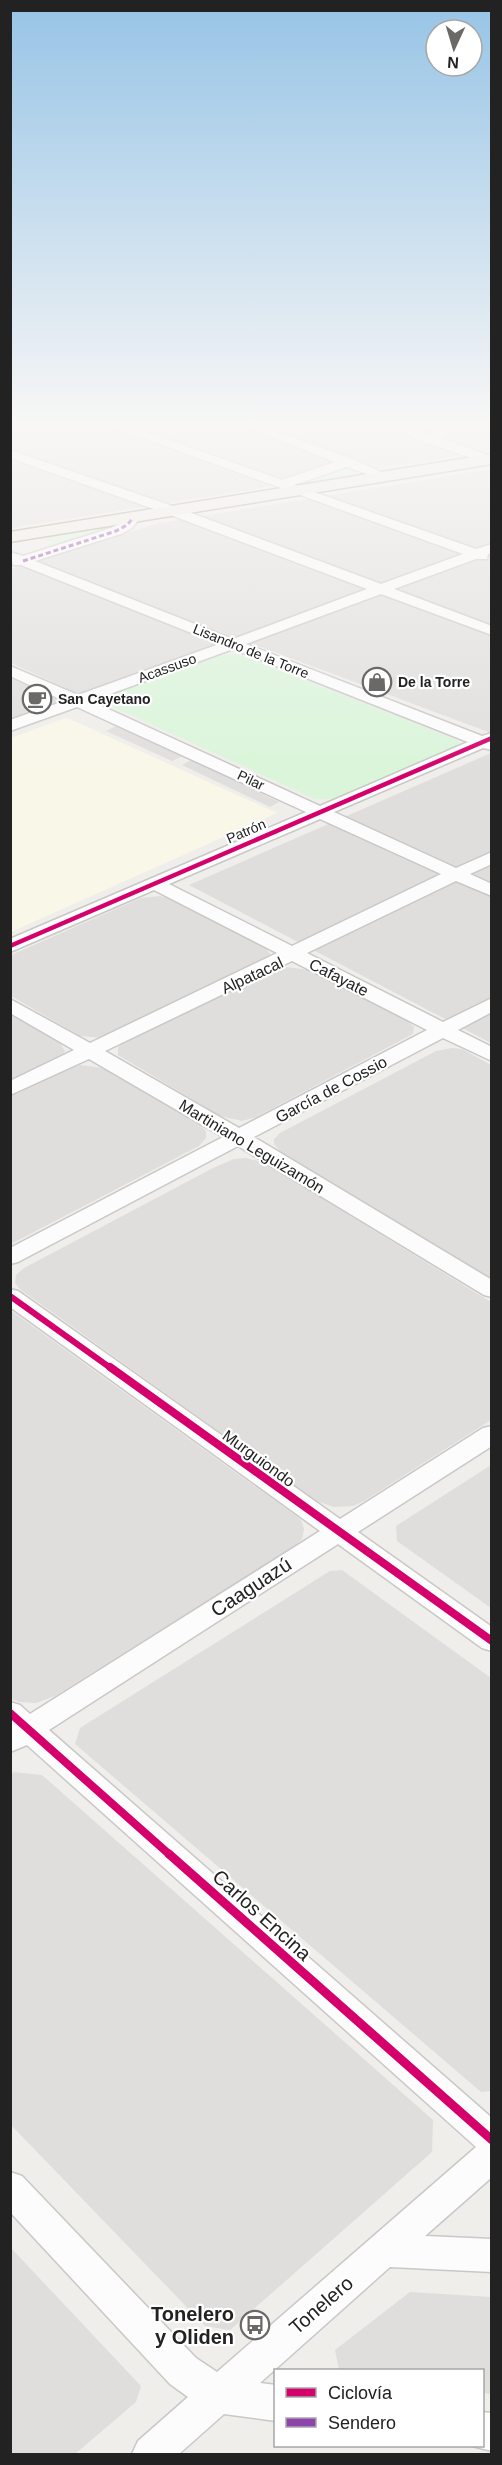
<svg xmlns="http://www.w3.org/2000/svg" width="502" height="2465" viewBox="0 0 502 2465" font-family="Helvetica,sans-serif">
  <style>
    .residential { fill: #dfdedc }
    .education { fill: #f8f7e8 }
    .park { fill: #daf5da }
    .parking { fill: #e0dfde }
    .lines { fill: none; stroke-linecap: round; stroke-linejoin: round }
    .minor-casing { stroke: #c9c8c7; stroke-width: 3 }
    .major-casing { stroke: #a79c86; stroke-width: 3 }
    .minor { fill: #fdfcfc; fill-rule: evenodd }
    .major { fill: #f3ede7; fill-rule: evenodd }
    .quiet { stroke: #8e44ad; stroke-width: 3; stroke-dasharray: 5 3; stroke-linecap: butt }
    .cycleway-far3-casing { stroke: #fff; stroke-width: 8 }
    .cycleway-far2-casing { stroke: #fff; stroke-width: 10 }
    .cycleway-far1-casing { stroke: #fff; stroke-width: 11 }
    .cycleway-casing { stroke: #fff; stroke-width: 13 }
    .cycleway-far3 { stroke: #d6006c; stroke-width: 4.5 }
    .cycleway-far2 { stroke: #d6006c; stroke-width: 6 }
    .cycleway-far1 { stroke: #d6006c; stroke-width: 8 }
    .cycleway { stroke: #d6006c; stroke-width: 9 }
    .labels { text-anchor: middle; stroke-width: 4.5; stroke-linejoin: round; paint-order: stroke }
    .far-street-label { font-size: 14px; fill: #222; stroke: #fff }
    .far-poi-label { font-size: 14px; font-weight: bold; fill: #222; stroke: #fff; text-anchor: start }
    .street-label { font-size: 16px; fill: #222; stroke: #fff }
    .near-street-label { font-size: 20px; fill: #222; stroke: #fff }
    .near-poi-label { font-size: 20px; font-weight: bold; fill: #222; stroke: #fff; text-anchor: end }
  </style>
  <rect width="100%" height="100%" fill="#f0eeeb"/>
  <!-- residential -->
  <g class="residential">
    <path d="M 11,426 L 491,426 L 491,451 L 377,469 L 348,458 L 288,477 L 262,488 L 11,528 Z"/>
    <path d="M 491,469 L 491,733 L 30,561 L 160,523 Z"/>
    <path d="M 23,565 L 217,643 L 79,694 L 11,663 L 11,569 Z"/>
    <path d="M 10,678 L 11,678 L 62,701 L 11,719 Z"/>
    <path d="M 491,753 L 491,1043 L 189,885 Z"/>
    <path d="M 160,896 L 168,898 L 265,947 L 270,954 L 269,959 L 103,1038 L 80,1036 L 11,996 L 11,955 L 141,898 Z"/>
    <path d="M 286,967 L 310,970 L 407,1020 L 414,1027 L 413,1034 L 256,1117 L 242,1121 L 220,1116 L 118,1055 L 118,1047 L 126,1041 L 277,969 Z"/>
    <path d="M 10,1014 L 60,1043 L 65,1051 L 62,1056 L 10,1083 Z"/>
    <path d="M 452,1048 L 462,1049 L 491,1065 L 491,1279 L 280,1151 L 274,1144 L 274,1139 L 280,1133 L 436,1051 Z"/>
    <path d="M 80,1065 L 104,1068 L 201,1126 L 206,1131 L 206,1138 L 199,1146 L 11,1244 L 11,1096 L 67,1069 Z"/>
    <path d="M 245,1158 L 262,1162 L 491,1302 L 491,1420 L 364,1501 L 353,1506 L 334,1507 L 316,1501 L 21,1290 L 15,1283 L 16,1275 L 24,1268 L 215,1167 L 234,1159 Z"/>
    <path d="M 10,1310 L 296,1516 L 301,1520 L 304,1529 L 302,1539 L 296,1545 L 55,1696 L 36,1703 L 19,1702 L 11,1699 Z"/>
    <path d="M 491,1465 L 491,1608 L 397,1541 L 396,1526 Z"/>
    <path d="M 342,1570 L 491,1678 L 491,2091 L 481,2092 L 75,1744 L 80,1728 L 330,1571 Z"/>
    <path d="M 14,1772 L 42,1775 L 433,2120 L 432,2152 L 230,2330 L 205,2326 L 11,2125 L 10,1775 Z"/>
    <path d="M 10,2247 L 141,2386 L 136,2402 L 75,2454 L 11,2454 Z"/>
    <path d="M 410,2292 L 491,2297 L 491,2394 L 483,2393 L 482,2370 L 339,2370 L 335,2350 Z"/>
  </g>
  <!-- education -->
  <path class="education" d="M 65,718 L 72,720 L 277,813 L 11,932 L 11,738 Z"/>
  <!-- park -->
  <g class="park">
    <path d="M 339,469 L 352,470 L 357,474 L 305,484 L 299,483 Z"/>
    <path d="M 110,526 L 116,527 L 58,547 L 48,541 L 34,537 Z"/>
    <path d="M 238,654 L 457,740 L 460,744 L 457,747 L 334,799 L 315,799 L 107,704 L 108,697 L 218,655 Z"/>
  </g>
  <!-- parking -->
  <g class="parking">
    <path d="M 116,726 L 183,756 L 172,761 L 106,731 Z"/>
    <path d="M 191,760 L 279,802 L 270,807 L 182,765 Z"/>
  </g>
  <g class="lines">
    <!-- minor casing -->
    <g class="minor-casing">
      <g id="minor">
        <path d="M 110,426 L 129,426 L 282,480 L 335,462 L 243,426 L 262,426 L 352,459 L 390,476 L 384,480 L 347,467 L 294,485 L 476,549 L 492,544 L 492,553 L 488,554 L 487,559 L 476,559 L 394,589 L 492,626 L 492,635 L 381,594 L 246,644 L 482,736 L 492,733 L 492,750 L 483,748 L 334,812 L 456,868 L 492,852 L 492,864 L 470,874 L 492,884 L 492,896 L 456,881 L 307,953 L 443,1022 L 492,998 L 492,1012 L 458,1030 L 492,1047 L 492,1061 L 443,1038 L 254,1137 L 492,1280 L 492,1297 L 484,1295 L 238,1146 L 18,1262 L 10,1264 L 10,1248 L 223,1137 L 89,1059 L 10,1095 L 10,1081 L 74,1050 L 10,1013 L 10,999 L 90,1043 L 277,953 L 154,890 L 10,952 L 10,939 L 306,812 L 77,707 L 10,731 L 10,720 L 64,701 L 10,676 L 10,666 L 78,695 L 219,644 L 21,565 L 13,565 L 10,552 L 23,556 L 111,528 L 122,522 L 128,515 L 138,515 L 140,518 L 132,528 L 121,534 L 35,561 L 233,639 L 367,589 L 168,514 L 10,458 L 10,450 L 178,508 L 381,584 L 463,554 ZM 233,649 L 468,742 L 320,806 L 91,701 ZM 320,819 L 441,874 L 292,946 L 169,884 ZM 292,961 L 427,1030 L 239,1128 L 105,1051 Z"/>
        <path d="M 388,426 L 407,426 L 429,434 L 449,426 L 467,426 L 441,438 L 492,457 L 492,465 L 424,442 Z"/>
        <path d="M 10,1289 L 18,1291 L 340,1519 L 483,1428 L 492,1426 L 492,1446 L 358,1532 L 492,1627 L 492,1651 L 482,1648 L 338,1544 L 49,1730 L 492,2118 L 492,2177 L 425,2236 L 492,2239 L 492,2272 L 390,2267 L 260,2383 L 276,2385 L 276,2421 L 224,2414 L 179,2454 L 132,2454 L 138,2441 L 188,2397 L 170,2384 L 10,2212 L 10,2172 L 22,2176 L 196,2358 L 217,2372 L 476,2147 L 27,1745 L 10,1752 L 10,1702 L 20,1705 L 30,1714 L 320,1531 L 10,1307 Z"/>
        <path d="M 482,2412 L 492,2413 L 492,2451 L 472,2446 L 482,2446 Z"/>
      </g>
    </g>
    <!-- major casing -->
    <g class="major-casing">
      <path id="major" d="M 492,454 L 492,464 L 10,542 L 10,532 Z"/>
    </g>
    <!-- minor -->
    <use href="#minor" class="minor"/>
    <!-- major -->
    <use href="#major" class="major"/>
    <!-- quiet -->
    <path class="quiet" d="M 23,561 L 116,531 L 127,525 L 133,518"/>
    <!-- cycleway-far3 casing -->
    <g class="cycleway-far3-casing">
      <path id="cycleway-far3" d="M 10,946 L 492,738"/>
    </g>
    <!-- cycleway-far2 casing -->
    <g class="cycleway-far2-casing">
      <path id="cycleway-far2" d="M 10,1296 L 112,1369"/>
    </g>
    <!-- cycleway-far1 casing -->
    <g class="cycleway-far1-casing">
      <g id="cycleway-far1">
        <path d="M 110,1367 L 492,1641"/>
        <path d="M 10,1713 L 170,1855"/>
      </g>
    </g>
    <!-- cycleway casing -->
    <g class="cycleway-casing">
      <path id="cycleway" d="M 169,1854 L 492,2140"/>
    </g>
    <!-- cycleway-far3 -->
    <use href="#cycleway-far3" class="cycleway-far3"/>
    <!-- cycleway-far2 -->
    <use href="#cycleway-far2" class="cycleway-far2"/>
    <!-- cycleway-far1 -->
    <use href="#cycleway-far1" class="cycleway-far1"/>
    <!-- cycleway -->
    <use href="#cycleway" class="cycleway"/>
  </g>
  <!-- sky -->
  <linearGradient id="sky" x2="0" y2="1"><stop stop-color="#97c4e6"/><stop offset="0.55" stop-color="#f8f7f6"/><stop offset="1" stop-color="#f8f7f6" stop-opacity="0"/></linearGradient>
  <rect width="502" height="772" fill="url(#sky)"/>
  <!-- icons -->
  <defs>
    <g id="shop-ring" transform="scale(1.5)"><circle r="9.5" fill="#fff" stroke="#6a6968" stroke-width="1.5"/><path d="M-5-2.5h2.3a2.7 3.5 0 0 1 5.4 0H5L5.5 6h-11ZM-1.5-2.5h3a1.5 2.3 0 0 0-3 0Z" fill="#6a6968"/></g>
    <g id="cafe-ring" transform="scale(1.5)"><circle r="9.5" fill="#fff" stroke="#6a6968" stroke-width="1.5"/><path d="M-5.5-4.5H6V0H3Q3 3.5 0 3.5H-2.5Q-5.5 3.5-5.5 0ZM3-3.2v2h1.7v-2ZM-6 4.5H4V6H-6Z" fill="#6a6968"/></g>
    <g id="bus-ring" transform="scale(1.5)"><circle r="9.5" fill="#fff" stroke="#6a6968" stroke-width="1.5"/><path d="M-5-6H5V4H4V6H2V4H-2V6H-4V4H-5ZM-3.5-4V0h7V-4ZM-3.5 1.2v1.5H-2V1.2ZM2 1.2v1.5H3.5V1.2Z" fill="#6a6968"/></g>
  </defs>
  <g fill-rule="evenodd">
    <use href="#shop-ring" x="377" y="682"/>
    <use href="#cafe-ring" x="37" y="699"/>
    <use href="#bus-ring" x="255" y="2325"/>
  </g>
  <g class="labels">
    <!-- far-street labels -->
    <g class="far-street-label">
      <text transform="translate(251 651) rotate(22)" y="5">Lisandro de la Torre</text>
      <text transform="translate(167 668) rotate(-20)" y="5">Acassuso</text>
      <text transform="translate(251 780) rotate(25)" y="5">Pilar</text>
      <text transform="translate(246 831) rotate(-23)" y="5">Patrón</text>
    </g>
    <!-- far-poi labels -->
    <g class="far-poi-label">
      <text x="398" y="687">De la Torre</text>
      <text x="58" y="704">San Cayetano</text>
    </g>
    <!-- street labels -->
    <g class="street-label">
      <text transform="translate(252 975) rotate(-25)" y="6">Alpatacal</text>
      <text transform="translate(339 977) rotate(27)" y="6">Cafayate</text>
      <text transform="translate(331 1089) rotate(-28)" y="6">García de Cossio</text>
      <text transform="translate(252 1146) rotate(31)" y="6">Martiniano Leguizamón</text>
      <text transform="translate(259 1458) rotate(36)" y="6">Murguiondo</text>
    </g>
    <!-- near-street labels -->
    <g class="near-street-label">
      <text transform="translate(251 1587) rotate(-33)" y="7">Caaguazú</text>
      <text transform="translate(262 1915) rotate(42)" y="7">Carlos Encina</text>
      <text transform="translate(321 2305) rotate(-41)" y="7">Tonelero</text>
    </g>
    <!-- near-poi labels -->
    <g class="near-poi-label">
      <text x="234" y="2321">Tonelero<tspan x="234" dy="23">y Oliden</tspan></text>
    </g>
  </g>
  <!-- border -->
  <rect width="502" height="2465" fill="none" stroke="#222222" stroke-width="24"/>
  <!-- legend -->
  <rect x="274" y="2369" width="210" height="78" fill="#ffffff" stroke="#a7a7a7" stroke-width="1.5"/>
  <rect x="286" y="2388" width="30" height="9" fill="#d6006c" stroke="#a7a7a7" stroke-width="1.5"/>
  <text x="328" y="2399" font-size="18" fill="#222222">Ciclovía</text>
  <rect x="286" y="2418" width="30" height="9" fill="#8e44ad" stroke="#a7a7a7" stroke-width="1.5"/>
  <text x="328" y="2429" font-size="18" fill="#222222">Sendero</text>
  <!-- north arrow -->
  <g transform="translate(454 48) rotate(184)"><circle r="28" fill="#ffffff" stroke="#a7a7a7" stroke-width="1.5"/>
  <path d="M0-4.5L10 22L0 15L-10 22Z" fill="#6a6968"/>
  <text y="-9" font-size="16" font-weight="bold" text-anchor="middle" fill="#222222">N</text>
  </g>
</svg>
